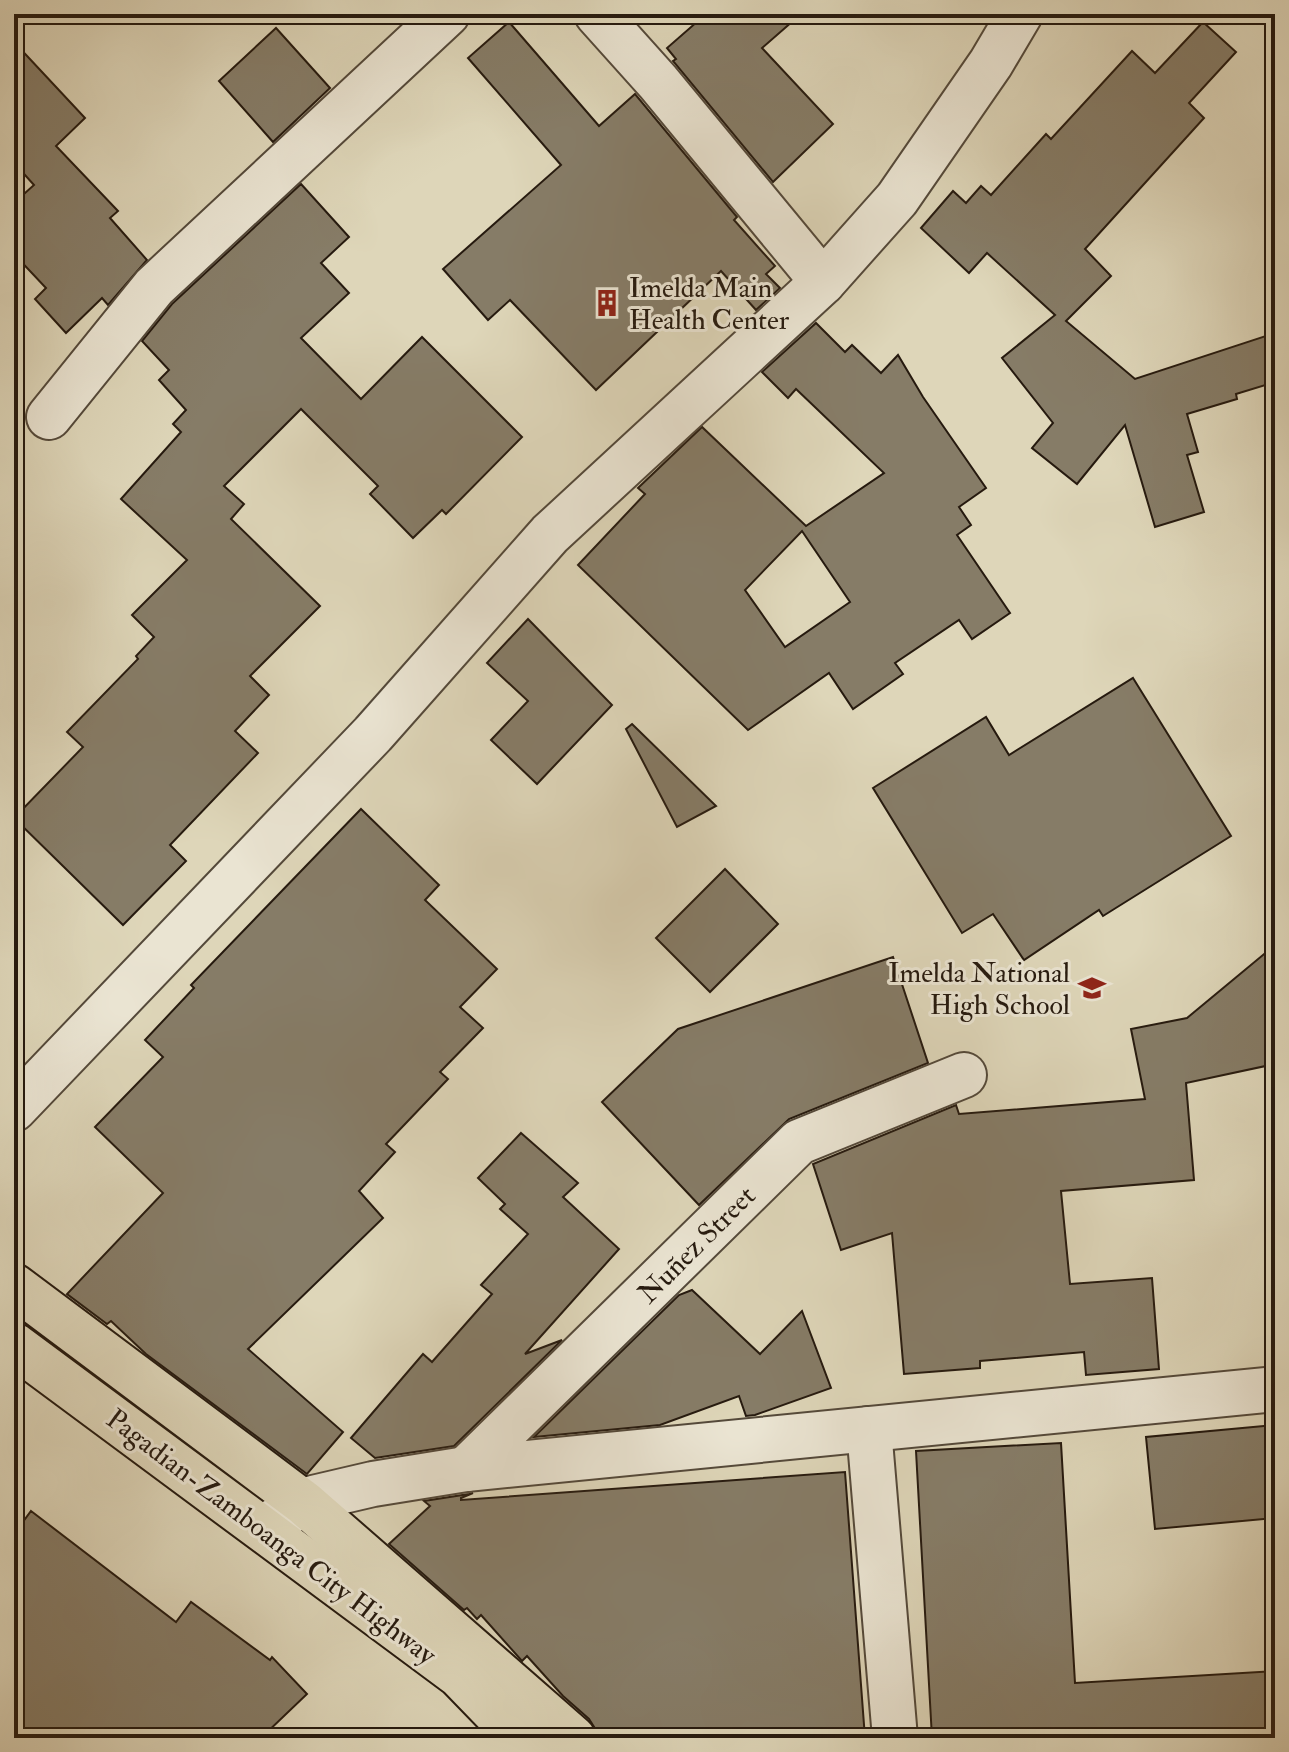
<svg xmlns="http://www.w3.org/2000/svg" width="1289" height="1752" viewBox="0 0 1289 1752" font-family="'IM FELL Double Pica',serif">
  <style>
    .building { fill: #867c67; stroke: #261a0f; stroke-width: 2; fill-rule: evenodd }
    .lines { fill: none; stroke-linecap: round; stroke-linejoin: round }
    .minor-casing { stroke: #54493a; stroke-width: 48 }
    .highway-casing { stroke: #261a0f; stroke-width: 48 }
    .minor { stroke: #eae4d2; stroke-width: 44 }
    .highway { stroke: #ded6b9; stroke-width: 44 }
    .labels { text-anchor: middle; stroke-width: 6; stroke-linejoin: round; paint-order: stroke }
    .poi-label { font-size: 28px; fill: #261a0f; stroke: #eae4d2; text-anchor: start }
    .street-label { font-size: 28px; fill: #261a0f; stroke: #eae4d2 }
  </style>
  <rect width="100%" height="100%" fill="#ded6b9"/>
  <filter id="stains"><feTurbulence type="fractalNoise" baseFrequency=".0025" numOctaves="4"/><feColorMatrix values="0 0 0 0 .2 0 0 0 0 .09 0 0 0 0 .02 0 0 0 .5 -.17"/></filter>
  <radialGradient id="worn" r=".72"><stop offset=".6" stop-color="#630" stop-opacity="0"/><stop offset="1" stop-color="#630" stop-opacity=".3"/></radialGradient>
  <!-- building -->
  <g class="building">
    <path d="M 706,14 L 801,14 L 762,48 L 833,124 L 773,182 L 673,61 L 676,59 L 667,48 Z"/>
    <path d="M 509,22 L 599,126 L 635,94 L 737,217 L 734,220 L 775,266 L 766,274 L 780,288 L 756,310 L 721,271 L 596,390 L 510,300 L 488,320 L 443,269 L 561,165 L 468,58 Z"/>
    <path d="M 1203,22 L 1236,52 L 1189,103 L 1204,118 L 1085,249 L 1111,276 L 1066,321 L 1135,379 L 1275,333 L 1275,382 L 1236,394 L 1237,399 L 1187,414 L 1198,452 L 1187,455 L 1204,512 L 1155,527 L 1125,425 L 1077,484 L 1032,448 L 1053,423 L 1002,358 L 1055,315 L 987,253 L 969,273 L 921,228 L 953,191 L 966,203 L 981,186 L 991,195 L 1046,134 L 1051,139 L 1132,51 L 1155,73 Z"/>
    <path d="M 276,28 L 330,88 L 273,142 L 219,81 Z"/>
    <path d="M 14,42 L 85,118 L 56,146 L 118,211 L 110,218 L 147,260 L 108,305 L 102,298 L 66,333 L 35,299 L 46,288 L 14,254 L 14,203 L 34,185 L 25,175 L 14,186 Z"/>
    <path d="M 301,184 L 349,237 L 321,263 L 349,293 L 301,338 L 361,399 L 422,337 L 522,437 L 446,514 L 442,510 L 413,538 L 370,494 L 378,486 L 301,409 L 224,486 L 244,504 L 231,519 L 320,606 L 250,676 L 269,695 L 235,731 L 258,753 L 170,845 L 186,861 L 123,925 L 14,818 L 83,747 L 67,732 L 138,659 L 136,656 L 154,637 L 132,615 L 187,560 L 121,499 L 181,432 L 173,424 L 186,410 L 159,380 L 169,370 L 142,341 L 172,304 Z"/>
    <path d="M 816,323 L 845,352 L 852,345 L 881,373 L 898,355 L 923,397 L 986,488 L 959,507 L 971,525 L 957,535 L 1010,613 L 972,639 L 959,620 L 895,663 L 903,674 L 853,709 L 829,673 L 748,730 L 578,565 L 645,494 L 638,488 L 702,427 L 806,526 L 884,473 L 796,389 L 788,398 L 762,372 ZM 802,531 L 850,602 L 785,647 L 745,590 Z"/>
    <path d="M 528,619 L 612,705 L 537,784 L 491,740 L 528,701 L 487,663 Z"/>
    <path d="M 1133,678 L 1231,836 L 1103,916 L 1099,910 L 1024,960 L 993,914 L 962,933 L 873,788 L 986,717 L 1009,755 Z"/>
    <path d="M 632,724 L 716,806 L 677,827 L 626,729 Z"/>
    <path d="M 361,809 L 439,885 L 425,900 L 497,969 L 460,1007 L 483,1028 L 440,1072 L 448,1079 L 386,1144 L 395,1152 L 359,1191 L 383,1218 L 248,1349 L 343,1432 L 307,1474 L 146,1354 L 111,1321 L 107,1324 L 67,1294 L 163,1193 L 95,1127 L 163,1057 L 145,1040 L 194,988 L 191,985 Z"/>
    <path d="M 725,869 L 778,924 L 710,992 L 656,938 Z"/>
    <path d="M 1275,945 L 1275,1064 L 1186,1083 L 1194,1180 L 1061,1191 L 1070,1284 L 1152,1278 L 1159,1369 L 1086,1375 L 1084,1352 L 980,1361 L 980,1368 L 904,1374 L 892,1233 L 841,1250 L 813,1164 L 956,1105 L 959,1114 L 1145,1099 L 1131,1029 L 1187,1018 Z"/>
    <path d="M 893,957 L 928,1063 L 789,1119 L 699,1205 L 602,1102 L 678,1029 Z"/>
    <path d="M 521,1133 L 578,1183 L 563,1197 L 619,1249 L 525,1354 L 562,1340 L 454,1446 L 375,1458 L 351,1438 L 423,1354 L 432,1362 L 492,1294 L 481,1285 L 528,1234 L 500,1209 L 505,1204 L 478,1178 Z"/>
    <path d="M 692,1290 L 760,1354 L 802,1311 L 831,1388 L 755,1415 L 746,1416 L 739,1396 L 660,1425 L 534,1437 L 679,1295 Z"/>
    <path d="M 1275,1425 L 1275,1518 L 1155,1529 L 1146,1437 Z"/>
    <path d="M 1061,1443 L 1075,1683 L 1275,1671 L 1275,1738 L 932,1738 L 916,1451 Z"/>
    <path d="M 845,1472 L 865,1738 L 601,1738 L 589,1719 L 563,1696 L 527,1656 L 522,1661 L 481,1615 L 477,1619 L 467,1608 L 464,1610 L 389,1544 L 430,1506 L 424,1501 L 469,1494 L 473,1493 L 461,1498 L 461,1500 Z"/>
    <path d="M 31,1511 L 176,1622 L 191,1602 L 270,1660 L 272,1657 L 307,1694 L 261,1738 L 14,1738 L 14,1534 Z"/>
  </g>
  <g class="lines">
    <!-- minor casing -->
    <g class="minor-casing">
      <g id="minor">
        <path d="M 597,14 L 658,82 L 823,282"/>
        <path d="M 49,417 L 154,287 L 447,14"/>
        <path d="M 14,1109 L 373,734 L 550,534 L 823,282 L 897,199 L 991,63 L 1020,14"/>
        <path d="M 869,1429 L 895,1738"/>
        <path d="M 466,1469 L 799,1142 L 964,1075"/>
        <path d="M 262,1528 L 313,1498 L 373,1484 L 466,1469 L 1275,1389"/>
      </g>
    </g>
    <!-- highway casing -->
    <g class="highway-casing">
      <g id="highway">
        <path d="M 14,1286 L 304,1503 L 573,1738"/>
        <path d="M 14,1345 L 459,1675 L 520,1738"/>
      </g>
    </g>
    <!-- minor -->
    <use href="#minor" class="minor"/>
    <!-- highway -->
    <use href="#highway" class="highway"/>
  </g>
  <!-- icons -->
  <defs>
    <g id="building-bare" transform="scale(2.16)"><path d="M-4-6H4V6H1V3H-1V6H-4ZM-2.5-4.3h1.7v1.8h-1.7ZM.8-4.3h1.7v1.8H.8ZM-2.5-1h1.7V.8h-1.7ZM.8-1h1.7V.8H.8Z" fill="#8f2418" stroke="#eae4d2" stroke-width="2.5" paint-order="stroke"/></g>
    <g id="school-bare" transform="scale(2.16)"><path d="M0-5L7-2L0 1L-7-2ZM-4 1L0 2.5L4 1V4Q0 6-4 4Z" fill="#8f2418" stroke="#eae4d2" stroke-width="2.5" paint-order="stroke"/></g>
  </defs>
  <g fill-rule="evenodd">
    <use href="#building-bare" x="607" y="303"/>
    <use href="#school-bare" x="1092" y="988"/>
  </g>
  <g class="labels">
    <!-- poi labels -->
    <g class="poi-label">
      <text x="629" y="297">Imelda Main<tspan x="629" dy="32">Health Center</tspan></text>
      <text x="1070" y="982" text-anchor="end">Imelda National<tspan x="1070" dy="32">High School</tspan></text>
    </g>
    <!-- street labels -->
    <g class="street-label">
      <text transform="translate(696 1244) rotate(-45)" y="10">Nuñez Street</text>
      <text transform="translate(272 1536) rotate(37)" y="10">Pagadian-Zamboanga City Highway</text>
    </g>
  </g>
  <!-- margin -->
  <rect width="1289" height="1752" fill="none" stroke="#ded6b9" stroke-width="48"/>
  <rect x="16" y="16" width="1257" height="1720" fill="none" stroke="#261a0f" stroke-width="4"/>
  <rect x="24" y="24" width="1241" height="1704" fill="none" stroke="#261a0f" stroke-width="2"/>
  <rect width="100%" height="100%" filter="url(#stains)"/>
  <rect width="100%" height="100%" fill="url(#worn)"/>
</svg>
